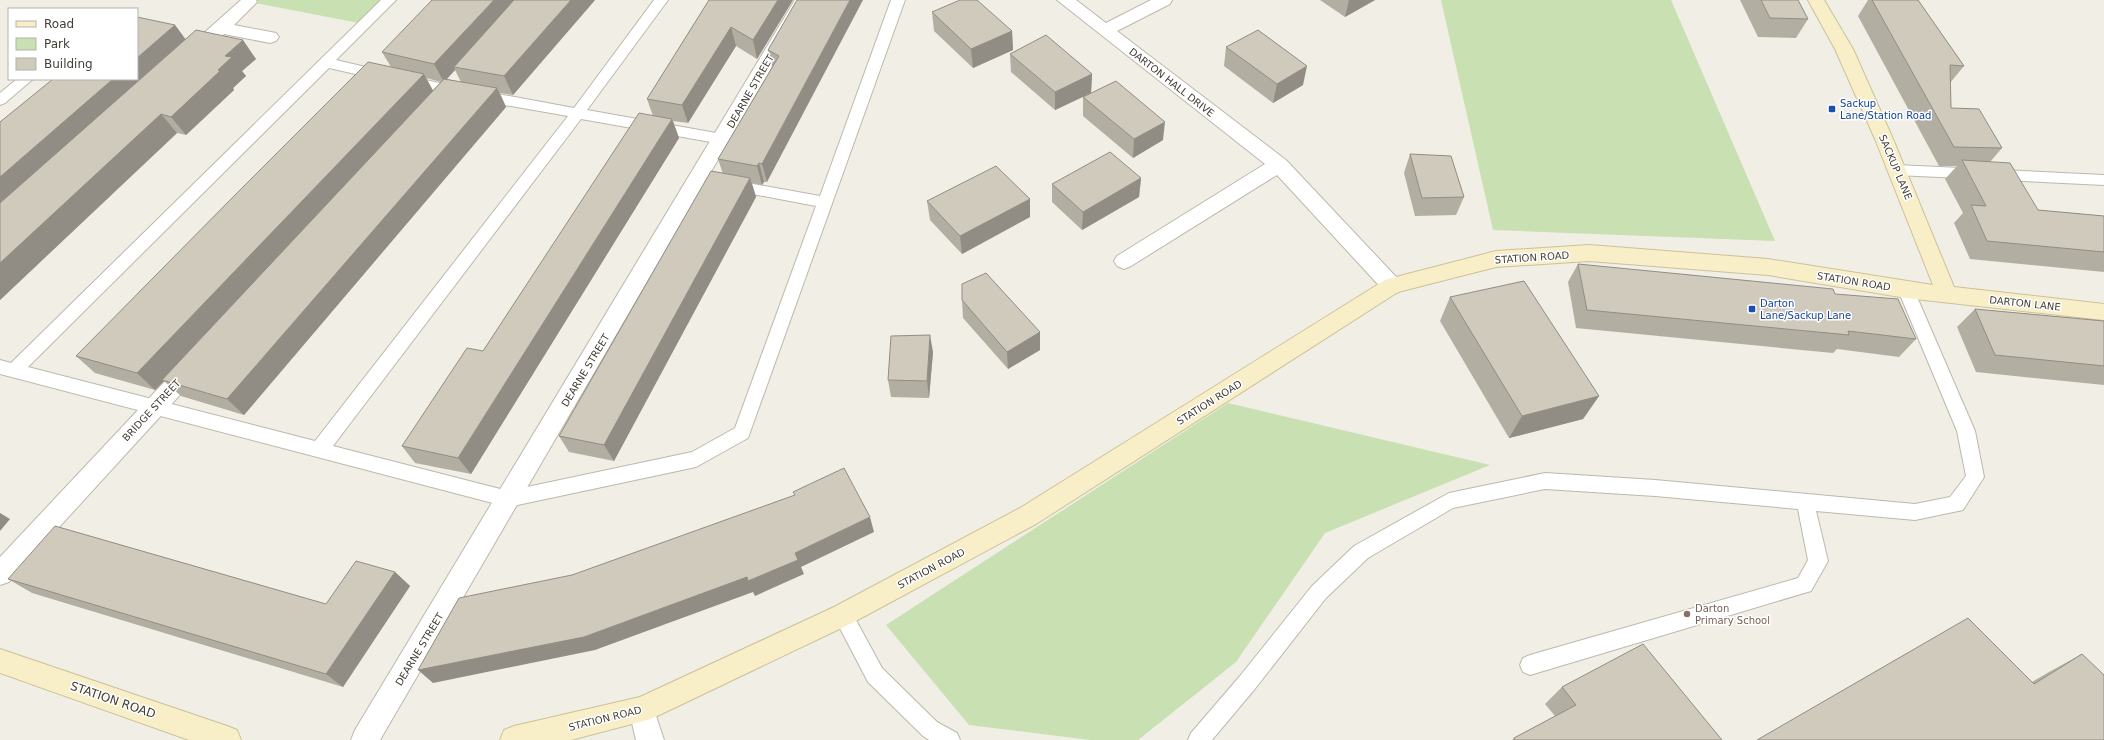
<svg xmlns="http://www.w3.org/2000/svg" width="2104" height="740" viewBox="0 0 2104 740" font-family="'DejaVu Sans',sans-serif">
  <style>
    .green { fill: #c8e0b2 }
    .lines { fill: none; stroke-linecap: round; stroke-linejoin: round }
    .lane-casing { stroke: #bdb8ac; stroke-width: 2 }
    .street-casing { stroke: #bdb8ac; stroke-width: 2 }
    .secondary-casing { stroke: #cbc299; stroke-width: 2 }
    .lane { fill: #fff; fill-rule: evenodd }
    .street { fill: #fff; fill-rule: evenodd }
    .secondary { fill: #f8efc8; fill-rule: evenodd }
    .wall { fill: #b3aea2; fill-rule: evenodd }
    .shaded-wall { fill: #928d84 }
    .building { fill: #d0cabc; stroke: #928d84 }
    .transit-dot { fill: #1a4fb4; stroke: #fff; stroke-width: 1.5 }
    .education-dot { fill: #8d6e63; stroke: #fff; stroke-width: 1.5 }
    .labels { text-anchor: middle; stroke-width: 3; stroke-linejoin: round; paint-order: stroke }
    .street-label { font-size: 10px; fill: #423e35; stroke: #fff }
    .transit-label { font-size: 10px; fill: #164399; stroke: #fff; text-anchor: start }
    .education-label { font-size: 10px; fill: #785e54; stroke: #fff; text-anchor: start }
    .near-street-label { font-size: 12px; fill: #423e35; stroke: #fff }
  </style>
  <rect width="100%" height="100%" fill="#f0eee5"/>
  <!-- green -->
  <g class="green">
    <path d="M 240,0 L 381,0 L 359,23 Z"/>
    <path d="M 1441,0 L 1671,0 L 1775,241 L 1493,230 Z"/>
    <path d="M 1228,403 L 1490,465 L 1325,533 L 1236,662 L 1138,740 L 1090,740 L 969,725 L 886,625 Z"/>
  </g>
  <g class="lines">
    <!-- lane casing -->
    <g class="lane-casing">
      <g id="lane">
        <path d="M 381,0 L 396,0 L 336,60 L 387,72 L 389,75 L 387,78 L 382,80 L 329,68 L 28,367 L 315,441 L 568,116 L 482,101 L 477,99 L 475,96 L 477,93 L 482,91 L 574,108 L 654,0 L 668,0 L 587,110 L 722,134 L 727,135 L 729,139 L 727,143 L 722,144 L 581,119 L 333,446 L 508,491 L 692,452 L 735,428 L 816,206 L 731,190 L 726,189 L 723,185 L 726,181 L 731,180 L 820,196 L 891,0 L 905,0 L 748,438 L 696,467 L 508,507 L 0,374 L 0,360 L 11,363 Z"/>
        <path d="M 407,76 L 458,87 L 463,89 L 465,92 L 463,95 L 458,97 L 402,84 L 400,81 L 402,78 Z"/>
        <path d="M 17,79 L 33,79 L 5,103 L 0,105 L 0,93 Z"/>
        <path d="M 1897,165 L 2104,175 L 2104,185 L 1897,175 L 1892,174 L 1890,170 L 1892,166 Z"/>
        <path d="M 1906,284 L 1912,286 L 1914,290 L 1975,431 L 1984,477 L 1963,510 L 1915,520 L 1816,511 L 1828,561 L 1811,591 L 1530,675 L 1523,672 L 1520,665 L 1523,658 L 1530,655 L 1798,578 L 1808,560 L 1798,509 L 1655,496 L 1545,489 L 1453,508 L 1368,558 L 1326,598 L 1254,690 L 1212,740 L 1188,740 L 1191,733 L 1240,676 L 1312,586 L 1354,546 L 1449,493 L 1545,473 L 1655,480 L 1915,504 L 1950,497 L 1966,476 L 1957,431 L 1898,290 L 1900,286 Z"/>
        <path d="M 843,606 L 850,609 L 882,668 L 937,722 L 957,733 L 960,740 L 929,740 L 923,736 L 868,682 L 833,615 L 836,609 Z"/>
      </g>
    </g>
    <!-- street casing -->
    <g class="street-casing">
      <g id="street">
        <path d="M 241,0 L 256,0 L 257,2 L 234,25 L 276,33 L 279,37 L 276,41 L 270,43 L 224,34 C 213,44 201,61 186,57 L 183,53 L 186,49 Z"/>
        <path d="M 795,0 L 811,0 L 380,740 L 351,740 L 355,730 Z"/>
        <path d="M 1057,0 L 1076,0 L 1106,23 L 1151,0 L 1172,0 L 1170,4 L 1117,31 L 1286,160 L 1399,280 L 1402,286 L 1399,292 L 1392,294 L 1385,292 L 1277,175 L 1131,266 L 1124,269 L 1117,266 L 1114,261 L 1117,256 L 1265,164 Z"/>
        <path d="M 192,358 L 200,361 L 203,367 L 200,373 L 9,582 L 0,585 L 0,557 L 184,361 Z"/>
        <path d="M 642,697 L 651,701 L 664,740 L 636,740 L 629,710 L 633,701 Z"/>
      </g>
    </g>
    <!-- secondary casing -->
    <g class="secondary-casing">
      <g id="secondary">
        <path d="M 1808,0 L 1824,0 L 1853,49 L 1893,139 L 1954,287 L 2104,304 L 2104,320 L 1906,298 L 1768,275 L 1589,261 L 1496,267 L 1398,292 L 1036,524 L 852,623 L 651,719 L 571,740 L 500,740 L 504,730 L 514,726 L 640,697 L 834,607 L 1020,508 L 1385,280 L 1392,278 L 1496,251 L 1589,245 L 1768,259 L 1933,285 L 1875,139 L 1835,49 Z"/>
        <path d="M 0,649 L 227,726 L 237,730 L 241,740 L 189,740 L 0,673 Z"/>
      </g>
    </g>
    <!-- lane -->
    <use href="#lane" class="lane"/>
    <!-- street -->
    <use href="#street" class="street"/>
    <!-- secondary -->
    <use href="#secondary" class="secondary"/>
  </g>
  <!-- wall -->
  <g class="wall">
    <path d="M 595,0 L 513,95 L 500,93 L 506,107 L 244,415 L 181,396 L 164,381 L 155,390 L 95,373 L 76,356 L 391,67 L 382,52 ZM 455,70 L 461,82 L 447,79 ZM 426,78 L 441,82 L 433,90 Z"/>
    <path d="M 709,0 L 793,0 L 757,59 L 736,46 L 688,123 L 673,121 L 679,138 L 471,474 L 415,463 L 402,446 L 483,351 L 653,116 L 647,99 Z"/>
    <path d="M 797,0 L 767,182 L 764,182 L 762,185 L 752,183 L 756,197 L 614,461 L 569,452 L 559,436 L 723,174 L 718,159 L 772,67 L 768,50 Z"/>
    <path d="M 1320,0 L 1375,0 L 1345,17 Z"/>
    <path d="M 1740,0 L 1798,0 L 1808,19 L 1796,38 L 1758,37 Z"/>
    <path d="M 1868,0 L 1918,0 L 1964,66 L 1950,83 L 1951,108 L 2002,148 L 1990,162 L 2038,210 L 2104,216 L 2104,272 L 1970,259 L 1954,223 L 1963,213 L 1945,179 L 1957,166 L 1939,166 L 1858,16 Z"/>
    <path d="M 932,12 L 1012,31 L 1013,50 L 973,68 L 934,31 Z"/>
    <path d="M 175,25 L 185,39 L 256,59 L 242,71 L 246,76 L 233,88 L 234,90 L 186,135 L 177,133 L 0,300 L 0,122 Z"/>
    <path d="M 1226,47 L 1303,85 L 1273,103 L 1224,66 Z"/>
    <path d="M 1010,54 L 1092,74 L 1091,93 L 1055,110 L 1011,72 Z"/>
    <path d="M 1083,97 L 1163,140 L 1133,158 L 1083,116 Z"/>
    <path d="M 1410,154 L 1464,197 L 1456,215 L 1415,216 L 1404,173 Z"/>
    <path d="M 1141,178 L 1139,197 L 1082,230 L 1052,202 L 1052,184 Z"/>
    <path d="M 1030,199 L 1030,217 L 962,254 L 930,220 L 927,201 Z"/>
    <path d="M 1578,264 L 1835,294 L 1916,339 L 1899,357 L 1837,349 L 1833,353 L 1576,328 L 1568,282 Z"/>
    <path d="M 1450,297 L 1599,396 L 1583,419 L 1509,438 L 1440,321 Z"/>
    <path d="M 962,300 L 1040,332 L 1040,350 L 1008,369 L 963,318 Z"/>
    <path d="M 1975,309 L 2104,321 L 2104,385 L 1976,372 L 1957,327 Z"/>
    <path d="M 933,352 L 929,398 L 891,397 L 888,380 Z"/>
    <path d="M 395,572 L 410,586 L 343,687 L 32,593 L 8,579 L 326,604 Z"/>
    <path d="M 2082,654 L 2104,740 L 2032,682 L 2049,672 Z"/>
    <path d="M 1562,687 L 1722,740 L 1512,740 L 1514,738 L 1555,716 L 1545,704 Z"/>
  </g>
  <!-- shaded-wall -->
  <g class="shaded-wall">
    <path d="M 494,0 L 520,0 L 454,67 L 455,70 L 444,82 L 434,64 Z"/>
    <path d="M 571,0 L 595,0 L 513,95 L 504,76 Z"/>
    <path d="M 778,0 L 793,0 L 757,59 L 753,40 Z"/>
    <path d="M 850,0 L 863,0 L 767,182 L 762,164 Z"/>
    <path d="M 1349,0 L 1375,0 L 1345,17 Z"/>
    <path d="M 175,25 L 189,44 L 0,212 L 0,177 L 113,79 L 137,79 L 137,58 Z"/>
    <path d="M 731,27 L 736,46 L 688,123 L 682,105 Z"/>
    <path d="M 1012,31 L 1013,50 L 973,68 L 971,49 Z"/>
    <path d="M 243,40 L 256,59 L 242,71 L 246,76 L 233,88 L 234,90 L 186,135 L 171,117 L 218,70 L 225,56 Z"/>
    <path d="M 1307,66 L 1303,85 L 1273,103 L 1277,84 Z"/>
    <path d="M 424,74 L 434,93 L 162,380 L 164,381 L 155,390 L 137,373 Z"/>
    <path d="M 1092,74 L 1091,93 L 1055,110 L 1055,92 Z"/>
    <path d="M 497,88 L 506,107 L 244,415 L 227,399 Z"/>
    <path d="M 161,114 L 177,133 L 0,300 L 0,263 Z"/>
    <path d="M 672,119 L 679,138 L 471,474 L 458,458 Z"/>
    <path d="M 1165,122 L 1163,140 L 1133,158 L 1134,139 Z"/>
    <path d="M 759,163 L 764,182 L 762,185 L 757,166 Z"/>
    <path d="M 750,178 L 756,197 L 614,461 L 604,445 Z"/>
    <path d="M 1141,178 L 1139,197 L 1082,230 L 1083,212 Z"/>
    <path d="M 1030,199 L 1030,217 L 962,254 L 960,236 Z"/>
    <path d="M 1040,332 L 1040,350 L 1008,369 L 1007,352 Z"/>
    <path d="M 930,335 L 933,352 L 929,398 L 927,381 Z"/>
    <path d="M 1599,396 L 1583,419 L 1509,438 L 1522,416 Z"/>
    <path d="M 0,513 L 10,519 L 0,531 Z"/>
    <path d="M 870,517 L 874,532 L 801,567 L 804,574 L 755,596 L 753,592 L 595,650 L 433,683 L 418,670 L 795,553 Z"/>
    <path d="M 395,572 L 410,586 L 343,687 L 326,674 Z"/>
  </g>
  <!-- building -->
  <g class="building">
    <path d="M 432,0 L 494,0 L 434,64 L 382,52 Z"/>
    <path d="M 514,0 L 571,0 L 504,76 L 454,67 Z"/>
    <path d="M 709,0 L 778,0 L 753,40 L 731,27 L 682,105 L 647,99 Z"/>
    <path d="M 797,0 L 850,0 L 762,164 L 759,163 L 757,166 L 718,159 L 779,56 L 768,50 Z"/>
    <path d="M 960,0 L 977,0 L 1012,31 L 971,49 L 932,12 Z"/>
    <path d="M 1761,0 L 1798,0 L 1808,19 L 1770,18 Z"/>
    <path d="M 1872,0 L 1918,0 L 1964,66 L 1950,65 L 1951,108 L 1979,109 L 2002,148 L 1954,147 Z"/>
    <path d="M 137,17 L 175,25 L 137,58 Z"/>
    <path d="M 196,30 L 243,40 L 225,56 L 232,57 L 218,70 L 220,71 L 171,117 L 161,114 L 0,263 L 0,203 Z"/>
    <path d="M 1258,30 L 1307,66 L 1277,84 L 1226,47 Z"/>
    <path d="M 1046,35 L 1092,74 L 1055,92 L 1010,54 Z"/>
    <path d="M 368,62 L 424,74 L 137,373 L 76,356 L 237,193 Z"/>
    <path d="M 53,79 L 113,79 L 0,177 L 0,122 Z"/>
    <path d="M 444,79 L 497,88 L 227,399 L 162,380 Z"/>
    <path d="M 1116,81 L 1165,122 L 1134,139 L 1083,97 Z"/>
    <path d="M 639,113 L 672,119 L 458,458 L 402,446 L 467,348 L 483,351 Z"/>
    <path d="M 1110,152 L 1141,178 L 1083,212 L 1052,184 Z"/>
    <path d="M 1410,154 L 1451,156 L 1464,197 L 1422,198 Z"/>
    <path d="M 1962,160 L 2010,163 L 2038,210 L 2104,216 L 2104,252 L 1987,241 L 1971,205 L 1986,206 Z"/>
    <path d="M 996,166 L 1030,199 L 960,236 L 927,201 Z"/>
    <path d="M 711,171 L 750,178 L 604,445 L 559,436 Z"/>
    <path d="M 1578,264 L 1833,289 L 1835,294 L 1898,299 L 1916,339 L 1848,331 L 1849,335 L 1587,310 Z"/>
    <path d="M 986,273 L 1040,332 L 1007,352 L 962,300 L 962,284 Z"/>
    <path d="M 1524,281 L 1599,396 L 1522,416 L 1450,297 Z"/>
    <path d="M 1975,309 L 2104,321 L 2104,366 L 1995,355 Z"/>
    <path d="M 930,335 L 927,381 L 888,380 L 891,336 Z"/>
    <path d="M 844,468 L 870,517 L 795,553 L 798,560 L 748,581 L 747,577 L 584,637 L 418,670 L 459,598 L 572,575 L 795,495 L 793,492 Z"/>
    <path d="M 55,526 L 326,604 L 356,561 L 395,572 L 326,674 L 8,579 Z"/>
    <path d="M 1968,618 L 2034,684 L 2082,654 L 2104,675 L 2104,740 L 1757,740 Z"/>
    <path d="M 1643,644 L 1722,740 L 1515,740 L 1514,738 L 1576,705 L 1562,687 Z"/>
  </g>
  <!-- markers -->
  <g class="transit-dot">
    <rect x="1828" y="105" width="8" height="8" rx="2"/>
    <rect x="1748" y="305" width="8" height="8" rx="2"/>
  </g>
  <circle class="education-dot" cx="1687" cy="614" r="4"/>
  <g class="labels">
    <!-- street labels -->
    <g class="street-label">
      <text transform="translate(1172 82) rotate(38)" y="4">DARTON HALL DRIVE</text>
      <text transform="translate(750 91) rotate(-60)" y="4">DEARNE STREET</text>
      <text transform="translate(1896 167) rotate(67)" y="4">SACKUP LANE</text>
      <text transform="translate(1532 257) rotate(-4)" y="4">STATION ROAD</text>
      <text transform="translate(1854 281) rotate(9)" y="4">STATION ROAD</text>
      <text transform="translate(2025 303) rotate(6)" y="4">DARTON LANE</text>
      <text transform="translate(585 370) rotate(-59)" y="4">DEARNE STREET</text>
      <text transform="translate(1209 402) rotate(-32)" y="4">STATION ROAD</text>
      <text transform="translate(151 410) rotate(-47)" y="4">BRIDGE STREET</text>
      <text transform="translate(931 568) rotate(-28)" y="4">STATION ROAD</text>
      <text transform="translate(419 649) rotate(-59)" y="4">DEARNE STREET</text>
      <text transform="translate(605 718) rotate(-14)" y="4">STATION ROAD</text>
    </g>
    <!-- transit labels -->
    <g class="transit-label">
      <text x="1840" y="107">Sackup<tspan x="1840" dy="12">Lane/Station Road</tspan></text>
      <text x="1760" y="307">Darton<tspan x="1760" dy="12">Lane/Sackup Lane</tspan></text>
    </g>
    <!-- education labels -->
    <g class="education-label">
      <text x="1695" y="612">Darton<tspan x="1695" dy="12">Primary School</tspan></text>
    </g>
    <!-- near-street labels -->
    <g class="near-street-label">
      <text transform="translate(113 700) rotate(19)" y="4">STATION ROAD</text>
    </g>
  </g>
  <!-- legend -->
  <rect x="8" y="8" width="130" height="72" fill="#ffffff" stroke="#b3b2ae"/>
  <rect x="16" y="21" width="20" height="6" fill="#f8efc8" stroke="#b3b2ae"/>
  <text x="44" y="28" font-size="12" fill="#423e35">Road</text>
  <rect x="16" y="38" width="20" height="12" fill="#c8e0b2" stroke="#b3b2ae"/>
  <text x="44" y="48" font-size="12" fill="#423e35">Park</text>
  <rect x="16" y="58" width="20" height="12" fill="#d0cabc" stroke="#b3b2ae"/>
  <text x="44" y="68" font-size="12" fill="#423e35">Building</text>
</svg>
